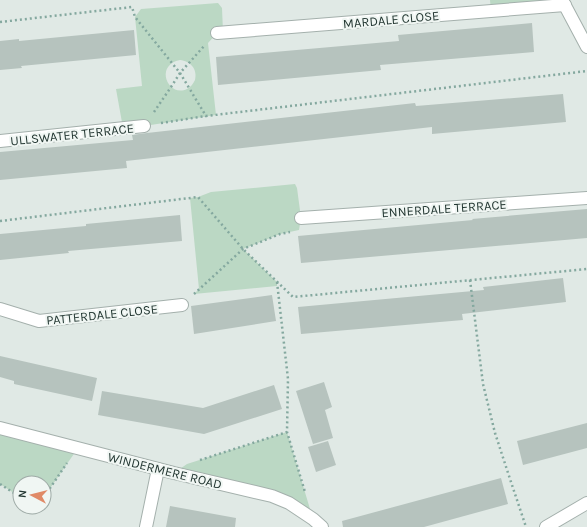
<svg xmlns="http://www.w3.org/2000/svg" width="587" height="527" viewBox="0 0 587 527" font-family="Karla,sans-serif">
  <style>
    .green { fill: #bbd8c4; fill-rule: evenodd }
    .building { fill: #b6c3be }
    .lines { fill: none; stroke-linecap: round; stroke-linejoin: round }
    .service-casing { stroke: #a4b0ac; stroke-width: 14 }
    .minor-casing { stroke: #a4b0ac; stroke-width: 14 }
    .path { stroke: #84a89f; stroke-width: 2.5; stroke-dasharray: 2 3; stroke-linecap: butt }
    .service { stroke: #fff; stroke-width: 12 }
    .minor { stroke: #fff; stroke-width: 12 }
    .labels { text-anchor: middle; stroke-width: 4; stroke-linejoin: round; paint-order: stroke }
    .street-label { font-size: 13px; fill: #233732; stroke: #f0f6f3 }
  </style>
  <rect width="100%" height="100%" fill="#e0e9e5"/>
  <!-- green -->
  <g class="green">
    <path d="M 490,0 L 562,0 L 491,11 Z"/>
    <path d="M 218,3 L 222,8 L 223,32 L 217,33 L 208,43 L 216,115 L 144,126 L 123,128 L 116,89 L 142,86 L 135,17 L 141,9 ZM 180,60 C 190,61 198,69 195,80 C 193,84 191,87 187,89 C 168,98 154,65 180,60 Z"/>
    <path d="M 295,184 L 297,188 L 301,218 L 299,230 L 280,234 L 243,249 L 277,282 L 277,286 L 194,294 L 199,289 L 190,198 L 198,197 L 211,192 Z"/>
    <path d="M 0,428 L 78,448 L 44,497 L 44,483 L 20,483 L 20,497 L 0,484 Z"/>
    <path d="M 287,432 L 313,519 L 289,503 L 174,473 L 187,464 Z"/>
  </g>
  <!-- building -->
  <g class="building">
    <path d="M 532,23 L 534,52 L 380,65 L 381,70 L 218,85 L 216,57 L 399,41 L 398,35 Z"/>
    <path d="M 134,30 L 136,55 L 21,66 L 22,68 L 0,70 L 0,41 L 19,39 L 19,41 Z"/>
    <path d="M 563,94 L 566,122 L 432,134 L 432,127 L 126,161 L 127,168 L 0,180 L 0,152 L 133,140 L 132,135 L 147,133 L 415,103 L 416,106 Z"/>
    <path d="M 587,209 L 587,238 L 301,263 L 298,236 L 473,220 L 472,219 Z"/>
    <path d="M 180,215 L 182,241 L 68,251 L 69,253 L 0,260 L 0,234 L 86,226 L 86,224 Z"/>
    <path d="M 563,278 L 566,302 L 462,314 L 463,320 L 301,334 L 298,307 L 484,290 L 483,287 Z"/>
    <path d="M 272,295 L 276,321 L 194,334 L 191,306 Z"/>
    <path d="M 0,356 L 97,378 L 92,401 L 14,384 L 14,381 L 0,377 Z"/>
    <path d="M 324,382 L 332,407 L 325,410 L 333,438 L 313,444 L 296,391 Z"/>
    <path d="M 274,385 L 282,409 L 204,434 L 98,415 L 102,391 L 203,408 Z"/>
    <path d="M 587,423 L 587,448 L 523,465 L 517,441 Z"/>
    <path d="M 328,441 L 336,465 L 316,472 L 308,447 Z"/>
    <path d="M 501,478 L 508,504 L 424,527 L 343,527 L 342,521 Z"/>
    <path d="M 170,506 L 236,518 L 235,527 L 166,527 Z"/>
  </g>
  <g class="lines">
    <!-- service casing -->
    <g class="service-casing">
      <path id="service" d="M 146,527 L 158,469"/>
    </g>
    <!-- minor casing -->
    <g class="minor-casing">
      <g id="minor">
        <path d="M 562,0 L 587,47"/>
        <path d="M 217,33 L 565,5"/>
        <path d="M 0,141 L 144,126"/>
        <path d="M 301,218 L 587,198"/>
        <path d="M 0,309 L 39,321 L 182,305"/>
        <path d="M 0,428 L 174,473 L 272,496 L 289,503 L 313,519 L 322,527"/>
        <path d="M 546,527 L 587,503"/>
      </g>
    </g>
    <!-- path -->
    <g class="path">
      <path d="M 0,22 L 132,7 L 135,17 L 180,73 L 206,116 L 587,71"/>
      <path d="M 154,112 L 171,87 L 180,73 L 205,45"/>
      <path d="M 161,123 L 206,116"/>
      <path d="M 0,221 L 198,197 L 243,249 L 293,297 L 587,269"/>
      <path d="M 470,280 L 483,384 L 495,433 L 511,482 L 526,527"/>
      <path d="M 277,282 L 288,379 L 287,432 L 305,492"/>
      <path d="M 194,294 L 243,249 L 280,234 L 290,232"/>
      <path d="M 200,460 L 287,432"/>
      <path d="M 0,484 L 20,497"/>
      <path d="M 44,497 L 67,463"/>
      <path d="M 35,507 L 37,507"/>
    </g>
    <!-- service -->
    <use href="#service" class="service"/>
    <!-- minor -->
    <use href="#minor" class="minor"/>
  </g>
  <g class="labels">
    <!-- street labels -->
    <g class="street-label">
      <text transform="translate(391 19) rotate(-5)" y="5">MARDALE CLOSE</text>
      <text transform="translate(72 134) rotate(-6)" y="5">ULLSWATER TERRACE</text>
      <text transform="translate(444 208) rotate(-4)" y="5">ENNERDALE TERRACE</text>
      <text transform="translate(102 314) rotate(-6)" y="5">PATTERDALE CLOSE</text>
      <text transform="translate(165 470) rotate(14)" y="5">WINDERMERE ROAD</text>
    </g>
  </g>
  <!-- north arrow -->
  <g transform="translate(32 495) rotate(277)"><circle r="19" fill="#f0f6f3" stroke="#9eaaa6"/>
  <path d="M0-3L7 15L0 10L-7 15Z" fill="#e08a67"/>
  <text y="-6" font-size="11" font-weight="bold" text-anchor="middle" fill="#233732">N</text>
  </g>
</svg>
